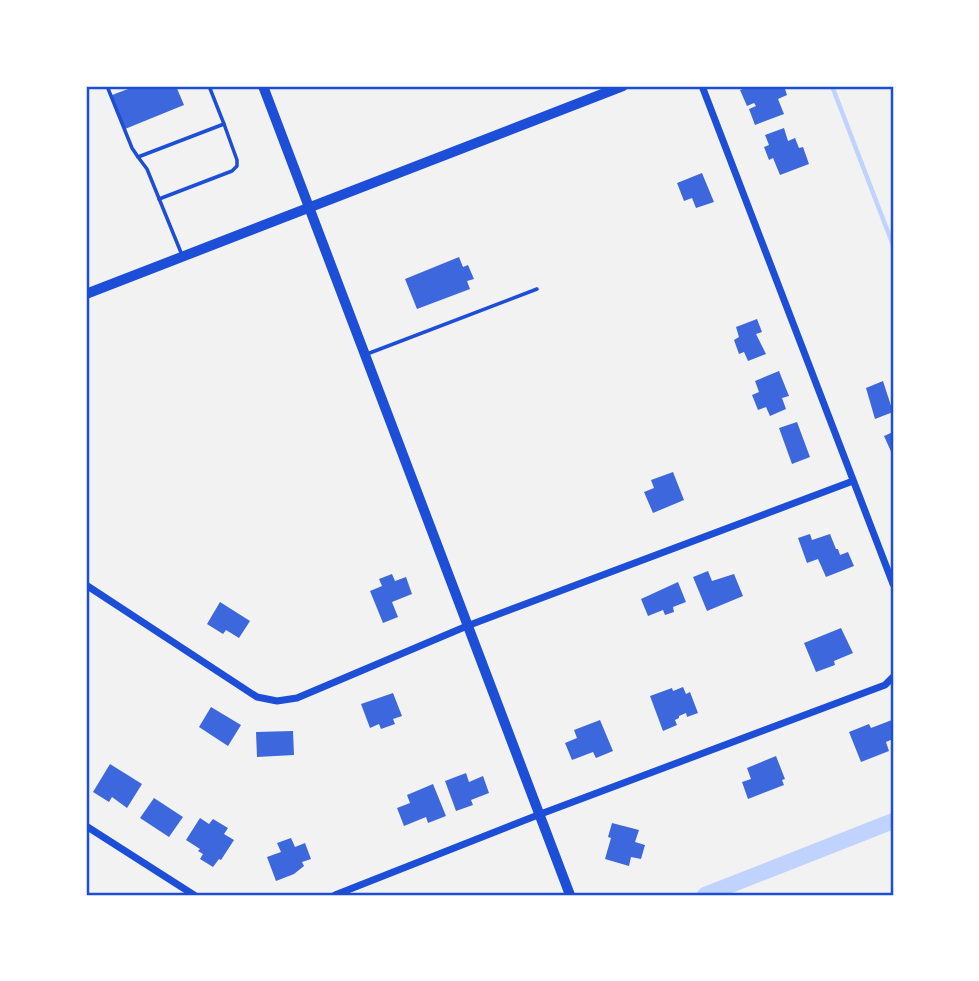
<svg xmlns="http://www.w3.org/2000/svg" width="979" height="981" viewBox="0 0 979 981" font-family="Merriweather,serif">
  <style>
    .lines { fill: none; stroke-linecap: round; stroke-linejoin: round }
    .stream { stroke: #bfd3fe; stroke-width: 4.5 }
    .canal { stroke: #bfd3fe; stroke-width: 16 }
    .building { fill: #3d67dc }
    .service { stroke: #1d4ed8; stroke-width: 3.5 }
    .minor { stroke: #1d4ed8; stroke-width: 7 }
    .tertiary { stroke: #1d4ed8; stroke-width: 10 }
    .neatline { fill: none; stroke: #1d4ed8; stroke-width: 2.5 }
  </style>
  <rect width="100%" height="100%" fill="#f2f2f2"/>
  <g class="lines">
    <!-- stream -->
    <path class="stream" d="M 832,86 L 893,245"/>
    <!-- canal -->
    <path class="canal" d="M 705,895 L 893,821"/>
  </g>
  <!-- building -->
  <g class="building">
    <path d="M 136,86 L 176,86 L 184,105 L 125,129 L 112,95 Z"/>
    <path d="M 751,86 L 784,86 L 787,95 L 778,99 L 784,114 L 755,125 L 749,109 L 756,106 L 754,103 L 747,106 L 740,90 Z"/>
    <path d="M 784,128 L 788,141 L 795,138 L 799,148 L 803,147 L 809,164 L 780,175 L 773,158 L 769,160 L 764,147 L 769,145 L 765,135 Z"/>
    <path d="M 702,173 L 714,202 L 696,208 L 692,198 L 684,201 L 677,183 Z"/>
    <path d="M 459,257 L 463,267 L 468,265 L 474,279 L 467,281 L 470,289 L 417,309 L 405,279 Z"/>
    <path d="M 757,319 L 762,332 L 756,334 L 766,354 L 748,361 L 744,352 L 739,354 L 734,340 L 739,337 L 736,327 Z"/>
    <path d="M 779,371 L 789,396 L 782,398 L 786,409 L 770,416 L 766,407 L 758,410 L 752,395 L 759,392 L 755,381 Z"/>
    <path d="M 883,381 L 893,412 L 875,419 L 866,388 Z"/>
    <path d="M 797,422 L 810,457 L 792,464 L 779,428 Z"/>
    <path d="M 893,432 L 893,456 L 884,436 Z"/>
    <path d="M 673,472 L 684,500 L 653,513 L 644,492 L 654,488 L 651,480 Z"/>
    <path d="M 810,534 L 812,540 L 830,534 L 836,549 L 838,549 L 840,555 L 848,552 L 854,566 L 826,577 L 818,559 L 807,563 L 798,538 Z"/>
    <path d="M 708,571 L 712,581 L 734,574 L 743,596 L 707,611 L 693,577 Z"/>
    <path d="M 392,574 L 395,581 L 406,577 L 412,594 L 392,602 L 398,617 L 383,623 L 370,591 L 382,586 L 379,579 Z"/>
    <path d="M 678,582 L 686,602 L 673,607 L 674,612 L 665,615 L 663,610 L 648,616 L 641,599 Z"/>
    <path d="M 220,602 L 250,621 L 239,638 L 226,630 L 223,634 L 207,624 Z"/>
    <path d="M 841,628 L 853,653 L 834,661 L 835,665 L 816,672 L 804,643 Z"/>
    <path d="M 683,687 L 686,694 L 690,692 L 698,713 L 687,717 L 686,713 L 679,716 L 679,718 L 675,720 L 677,725 L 663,731 L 650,696 L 672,688 L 673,691 Z"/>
    <path d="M 393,693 L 402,716 L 393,719 L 395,724 L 381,729 L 379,724 L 370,728 L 361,704 Z"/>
    <path d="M 211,707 L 241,725 L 228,746 L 199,727 Z"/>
    <path d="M 600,720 L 613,751 L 596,758 L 593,752 L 572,760 L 565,743 L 577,738 L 574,730 Z"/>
    <path d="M 892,720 L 893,739 L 886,742 L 889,751 L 861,762 L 849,732 L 869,724 L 871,728 Z"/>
    <path d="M 293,731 L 294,755 L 257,757 L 256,732 Z"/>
    <path d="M 776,756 L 785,779 L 782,780 L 784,785 L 748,799 L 742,782 L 751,779 L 747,768 Z"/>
    <path d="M 110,764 L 142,784 L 127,808 L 112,797 L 109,802 L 93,792 Z"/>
    <path d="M 466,773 L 469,782 L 483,776 L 489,793 L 471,800 L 473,805 L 456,811 L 445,781 Z"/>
    <path d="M 433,784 L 446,816 L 428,823 L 426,817 L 404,826 L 397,808 L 410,803 L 407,795 Z"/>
    <path d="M 154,798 L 183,817 L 169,837 L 140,818 Z"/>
    <path d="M 200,818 L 209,824 L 213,819 L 228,828 L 224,834 L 234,840 L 221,860 L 219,859 L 213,867 L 200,859 L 203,854 L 198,851 L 200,849 L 186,840 Z"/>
    <path d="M 612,823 L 639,830 L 635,842 L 645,845 L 641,859 L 631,857 L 629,866 L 605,859 L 611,838 L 608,837 Z"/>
    <path d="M 291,838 L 295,847 L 305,843 L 311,859 L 302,862 L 304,866 L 294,874 L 276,881 L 267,857 L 281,852 L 277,843 Z"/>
  </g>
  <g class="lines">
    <!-- service -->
    <g class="service">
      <path d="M 107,86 L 132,148 L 138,157"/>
      <path d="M 159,199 L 232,171 L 237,166 L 237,160 L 224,124"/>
      <path d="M 182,255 L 147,169 L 138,157 L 224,124 L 209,86"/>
      <path d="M 367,354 L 537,289"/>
    </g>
    <!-- minor -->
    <g class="minor">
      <path d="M 702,86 L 893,584"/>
      <path d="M 86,585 L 257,697 L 277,701 L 297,698 L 467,626 L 853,481"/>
      <path d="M 86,826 L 194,895"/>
      <path d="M 335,895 L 538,815 L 885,685 L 893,677"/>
    </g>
    <!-- tertiary -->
    <g class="tertiary">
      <path d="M 263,86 L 570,895"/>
      <path d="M 86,294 L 623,86"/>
    </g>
  </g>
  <!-- border -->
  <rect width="979" height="981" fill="none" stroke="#ffffff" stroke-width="175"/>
  <rect x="88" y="88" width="804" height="806" class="neatline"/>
</svg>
